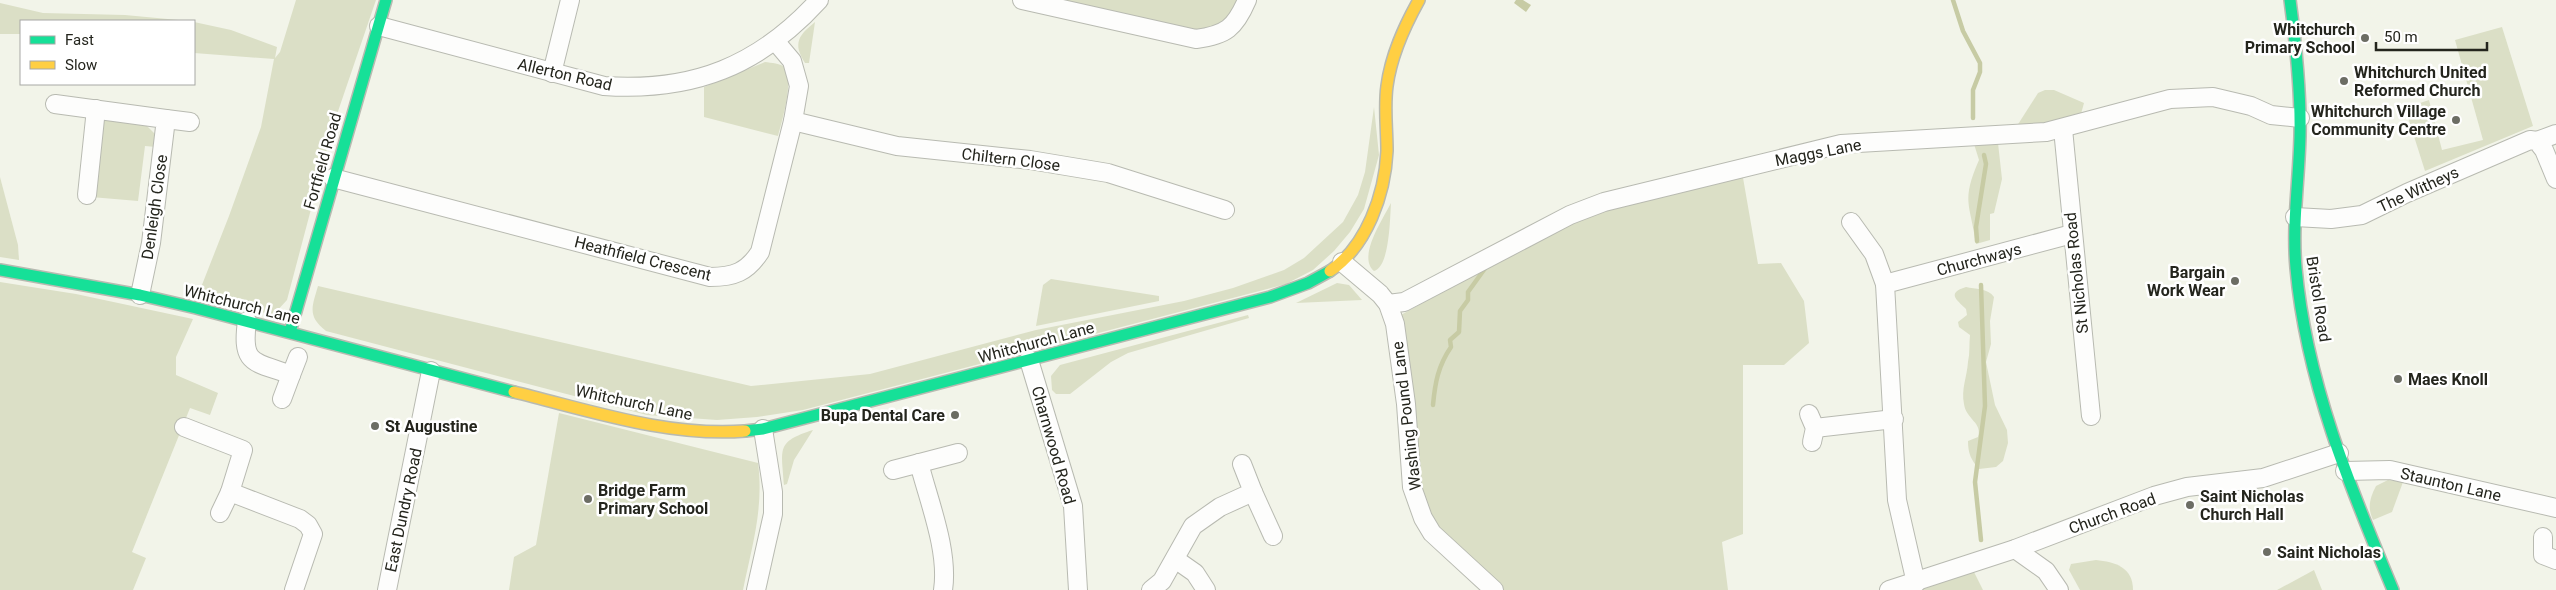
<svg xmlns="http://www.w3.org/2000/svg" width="2556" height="590" viewBox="0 0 2556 590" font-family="Roboto,sans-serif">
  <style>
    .green { fill: #dbdfc6 }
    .water { fill: #c7cba4 }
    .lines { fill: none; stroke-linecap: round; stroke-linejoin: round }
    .stream { stroke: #c7cba4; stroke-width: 4.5 }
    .street-casing { stroke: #b8bab1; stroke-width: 20 }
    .fast-casing { stroke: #b8bab1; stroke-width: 14 }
    .slow-casing { stroke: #b8bab1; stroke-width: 14 }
    .street { stroke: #fdfdfc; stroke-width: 18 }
    .fast { stroke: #16e098; stroke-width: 11 }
    .slow { stroke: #ffcf43; stroke-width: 11 }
    .poi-dot { fill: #6c6d64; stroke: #fff; stroke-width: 2 }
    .labels { text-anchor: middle; stroke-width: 5; stroke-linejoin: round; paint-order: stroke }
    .poi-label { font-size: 16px; font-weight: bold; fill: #24251d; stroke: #fff; text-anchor: start }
    .street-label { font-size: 16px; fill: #24251d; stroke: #fff }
  </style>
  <rect width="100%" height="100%" fill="#f2f4e9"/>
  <!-- green -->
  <g class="green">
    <path d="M 296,0 L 376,0 L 333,126 L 287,300 L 275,313 L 269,314 L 198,295 L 229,216 L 261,127 L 274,59 L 194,53 L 194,22 L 231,30 L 277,47 L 275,58 L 280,52 Z"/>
    <path d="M 1059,0 L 1240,0 L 1229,22 L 1207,32 Z"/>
    <path d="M 0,3 L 43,13 L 125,15 L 189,21 L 21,21 L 21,34 L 0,34 Z"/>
    <path d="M 815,22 L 809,63 L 805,63 C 792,43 799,35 815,22 Z"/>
    <path d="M 2502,27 L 2533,126 L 2425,171 L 2405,108 L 2429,100 L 2442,150 L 2483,140 L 2455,40 Z"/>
    <path d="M 765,62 C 771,63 781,63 785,68 C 794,79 782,122 778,136 L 704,117 L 704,87 Z"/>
    <path d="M 2045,90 L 2054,90 L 2084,103 L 2081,114 L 2072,121 L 2015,129 L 2038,93 Z"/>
    <path d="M 1374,107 L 1379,155 L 1364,209 L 1350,232 L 1334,251 L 1313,270 L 1286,284 L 803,410 L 757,417 L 717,420 L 647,415 L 326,331 C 307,316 312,307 318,286 L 751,386 L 870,374 L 1036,330 L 1184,301 L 1233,288 L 1284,270 L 1304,258 L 1343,222 L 1358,195 L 1365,172 Z"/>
    <path d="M 107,118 L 143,122 L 155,134 L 156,147 L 145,146 L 138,201 L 91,197 L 102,122 Z"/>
    <path d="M 1998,143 L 2002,179 L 1994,213 L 1990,214 L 1990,240 L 1976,244 C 1970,203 1961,201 1979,160 L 1974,144 Z"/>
    <path d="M 1742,172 L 1758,264 L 1781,263 L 1804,301 L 1809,343 L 1784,365 L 1743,365 L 1743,534 L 1722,542 L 1728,590 L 1503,590 C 1471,561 1436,535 1418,494 L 1399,316 L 1587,212 Z"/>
    <path d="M 0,177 L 18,245 L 19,260 L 0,257 Z"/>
    <path d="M 1391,203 C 1390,216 1390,267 1374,271 C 1357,257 1383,219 1391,203 Z"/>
    <path d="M 1051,279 L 1159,296 L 1159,301 L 1036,326 L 1043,285 Z"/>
    <path d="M 0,282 L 76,294 L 193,319 L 176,357 L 176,375 L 218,393 L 210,415 L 190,408 L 132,552 L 146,558 L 133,590 L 0,590 Z"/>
    <path d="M 1337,283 L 1349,285 L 1362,300 L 1296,303 Z"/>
    <path d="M 1966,287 C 1975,289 1988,288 1994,297 L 1990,321 L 1991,344 L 1986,362 L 1995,405 L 2007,430 L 2008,443 L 2003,461 L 1996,467 L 1979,469 C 1971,460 1968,453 1968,441 L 1978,437 C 1983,423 1966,419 1964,404 C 1961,389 1967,377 1968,362 C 1970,353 1969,344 1970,335 L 1959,327 L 1958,322 L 1967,315 L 1966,309 C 1957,300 1946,293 1966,287 Z"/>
    <path d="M 1248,315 L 1249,318 L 1128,353 L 1111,362 L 1070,394 L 1056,394 L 1052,390 L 1051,376 L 1060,365 Z"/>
    <path d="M 559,413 L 758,463 C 764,508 752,546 743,590 L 509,590 L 514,557 L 536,545 Z"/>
    <path d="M 813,430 L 794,460 L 787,484 L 784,485 C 782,449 775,442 813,430 Z"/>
    <path d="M 2388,480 L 2403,482 L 2392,512 L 2373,520 C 2367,507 2370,498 2376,486 Z"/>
    <path d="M 2096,560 C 2115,562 2133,567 2133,590 L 2080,590 L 2069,570 L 2071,564 Z"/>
    <path d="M 1973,570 L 1983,590 L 1903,590 Z"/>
    <path d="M 2314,570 L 2322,590 L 2277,590 Z"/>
  </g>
  <!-- water -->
  <path class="water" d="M 1516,0 L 1523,0 L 1531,5 L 1526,12 L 1514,3 Z"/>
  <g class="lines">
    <!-- stream -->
    <g class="stream">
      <path d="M 1953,0 L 1963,31 L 1980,63 L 1980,72 L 1973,90 L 1973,118"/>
      <path d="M 1977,241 L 1976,227 L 1986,164 L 1984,155"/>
      <path d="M 1433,405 C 1435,383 1438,366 1451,347 L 1450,340 L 1459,332 L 1460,311 L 1468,300 L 1468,292 L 1486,267"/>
      <path d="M 1981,540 L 1975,482 L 1985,406 L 1981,285"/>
    </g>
    <!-- street casing -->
    <g class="street-casing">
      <g id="street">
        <path d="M 1022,0 L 1196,39 C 1226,35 1235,28 1247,0"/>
        <path d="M 379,26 L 604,86 C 693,92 759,66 819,0"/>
        <path d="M 552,73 L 570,0"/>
        <path d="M 55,104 L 166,119 L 151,243 L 140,295"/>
        <path d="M 166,119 L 190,122"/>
        <path d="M 793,121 L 897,146 L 1030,160 L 1108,173 L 1225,210"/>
        <path d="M 2063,129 L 2091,416"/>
        <path d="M 2537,141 L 2556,134"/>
        <path d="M 333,178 L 710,277 C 734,277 747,272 760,252 L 793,121 L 799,86 L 792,61 L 776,42"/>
        <path d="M 87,195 L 96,109"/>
        <path d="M 2295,217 L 2331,219 L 2362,215 L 2407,193 L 2530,140 L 2537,141 L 2544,150 L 2556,179"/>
        <path d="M 1851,222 L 1874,254 L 1885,284"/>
        <path d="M 1342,262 L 1380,294 L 1388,304 L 1395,324 L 1406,404 L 1412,487 L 1423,518 L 1432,533 L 1494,590"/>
        <path d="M 1388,304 L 1404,302 L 1570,215 L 1604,202 L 1841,144 L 2046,132 L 2170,99 L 2213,97 L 2251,106 L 2271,115 L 2300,118"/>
        <path d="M 247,321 C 241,366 254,361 291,375 L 282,399"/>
        <path d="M 1029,360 L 1073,506 L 1078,590"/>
        <path d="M 291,375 L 298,357"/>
        <path d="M 1809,414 L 1815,428 L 1812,442"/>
        <path d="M 184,427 L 243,450 L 230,492 L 300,519 L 308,525 L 313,534 L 294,590"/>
        <path d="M 1815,428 L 1894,419"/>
        <path d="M 919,463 C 929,502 949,551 943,590"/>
        <path d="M 893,470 L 958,453"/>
        <path d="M 2345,471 L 2390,470 L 2556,508"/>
        <path d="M 1253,492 L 1273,536"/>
        <path d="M 220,513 L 230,492"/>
        <path d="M 2543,537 L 2543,555 L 2556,560"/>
        <path d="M 2015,549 L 2046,571 L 2059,590"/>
        <path d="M 1175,559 L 1195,573 L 1206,590"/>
        <path d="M 1916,583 L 1897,500 L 1885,284 L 2072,234"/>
        <path d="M 387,590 L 431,371"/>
        <path d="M 756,590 L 773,514 L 773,492 L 763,429"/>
        <path d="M 1151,590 L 1162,581 L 1193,526 L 1220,507 L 1253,492 L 1242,464"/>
        <path d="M 1889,590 L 2015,549 L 2154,496 L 2187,487 L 2263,478 L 2339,453"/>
      </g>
    </g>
    <!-- fast casing -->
    <g class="fast-casing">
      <g id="fast">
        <path d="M 2290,0 C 2296,45 2301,91 2300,136 C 2299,180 2292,224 2296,268 C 2306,381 2350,487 2393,590"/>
        <path d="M 0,270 L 140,295 L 196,308 L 514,392"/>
        <path d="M 290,332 L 386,0"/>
        <path d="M 745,431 L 763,429 L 1270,297 L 1308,283 L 1330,271"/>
      </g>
    </g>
    <!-- slow casing -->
    <g class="slow-casing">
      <g id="slow">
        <path d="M 1330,271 C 1367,246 1385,194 1387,151 C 1387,129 1384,107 1387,86 C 1391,55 1404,27 1419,0"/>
        <path d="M 514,392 C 589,410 666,437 745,431"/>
      </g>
    </g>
    <!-- street -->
    <use href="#street" class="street"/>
    <!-- fast -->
    <use href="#fast" class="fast"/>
    <!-- slow -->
    <use href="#slow" class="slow"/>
  </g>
  <!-- markers -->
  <g class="poi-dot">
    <circle cx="2365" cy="38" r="5"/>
    <circle cx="2344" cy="81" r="5"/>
    <circle cx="2456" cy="120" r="5"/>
    <circle cx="2235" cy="281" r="5"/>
    <circle cx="2398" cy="379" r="5"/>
    <circle cx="955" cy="415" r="5"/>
    <circle cx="375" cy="426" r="5"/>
    <circle cx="588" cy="499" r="5"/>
    <circle cx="2190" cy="505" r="5"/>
    <circle cx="2267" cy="552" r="5"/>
  </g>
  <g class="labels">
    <!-- poi labels -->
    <g class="poi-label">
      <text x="2355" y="35" text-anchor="end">Whitchurch<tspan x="2355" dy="18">Primary School</tspan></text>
      <text x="2354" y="78">Whitchurch United<tspan x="2354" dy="18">Reformed Church</tspan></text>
      <text x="2446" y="117" text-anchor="end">Whitchurch Village<tspan x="2446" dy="18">Community Centre</tspan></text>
      <text x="2225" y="278" text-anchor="end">Bargain<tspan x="2225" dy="18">Work Wear</tspan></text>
      <text x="2408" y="385">Maes Knoll</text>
      <text x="945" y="421" text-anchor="end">Bupa Dental Care</text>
      <text x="385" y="432">St Augustine</text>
      <text x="598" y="496">Bridge Farm<tspan x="598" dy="18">Primary School</tspan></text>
      <text x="2200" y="502">Saint Nicholas<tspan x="2200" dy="18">Church Hall</tspan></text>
      <text x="2277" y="558">Saint Nicholas</text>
    </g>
    <!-- street labels -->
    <g class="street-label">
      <text transform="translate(565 74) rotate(13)" y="6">Allerton Road</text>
      <text transform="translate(1818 152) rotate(-11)" y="6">Maggs Lane</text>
      <text transform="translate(1011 159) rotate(7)" y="6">Chiltern Close</text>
      <text transform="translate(322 161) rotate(-74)" y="6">Fortfield Road</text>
      <text transform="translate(2418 189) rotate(-25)" y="6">The Witheys</text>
      <text transform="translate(154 207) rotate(-82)" y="6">Denleigh Close</text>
      <text transform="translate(643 258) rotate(14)" y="6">Heathfield Crescent</text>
      <text transform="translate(1979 259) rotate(-15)" y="6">Churchways</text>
      <text transform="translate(2076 273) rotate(-96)" y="6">St Nicholas Road</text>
      <text transform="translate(2319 299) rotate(81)" y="6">Bristol Road</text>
      <text transform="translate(242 304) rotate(14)" y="6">Whitchurch Lane</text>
      <text transform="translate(1036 342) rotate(-15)" y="6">Whitchurch Lane</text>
      <text transform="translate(634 402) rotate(12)" y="6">Whitchurch Lane</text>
      <text transform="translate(1406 416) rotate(-97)" y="6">Washing Pound Lane</text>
      <text transform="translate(1054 445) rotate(74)" y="6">Charnwood Road</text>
      <text transform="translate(2451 484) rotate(13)" y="6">Staunton Lane</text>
      <text transform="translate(403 510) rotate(-78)" y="6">East Dundry Road</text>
      <text transform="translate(2112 513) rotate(-20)" y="6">Church Road</text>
    </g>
  </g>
  <!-- legend -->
  <rect x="20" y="20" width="175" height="65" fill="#ffffff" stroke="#a7a8a5"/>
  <rect x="30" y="36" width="25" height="8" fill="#16e098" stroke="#a7a8a5"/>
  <text x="65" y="45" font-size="15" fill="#24251d">Fast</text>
  <rect x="30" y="61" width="25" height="8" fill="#ffcf43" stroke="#a7a8a5"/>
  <text x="65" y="70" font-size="15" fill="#24251d">Slow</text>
  <!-- scale -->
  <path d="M2376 42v8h111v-8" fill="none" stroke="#24251d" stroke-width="2.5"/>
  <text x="2384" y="42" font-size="15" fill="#24251d" stroke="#ffffff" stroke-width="4" paint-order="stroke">50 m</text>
</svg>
